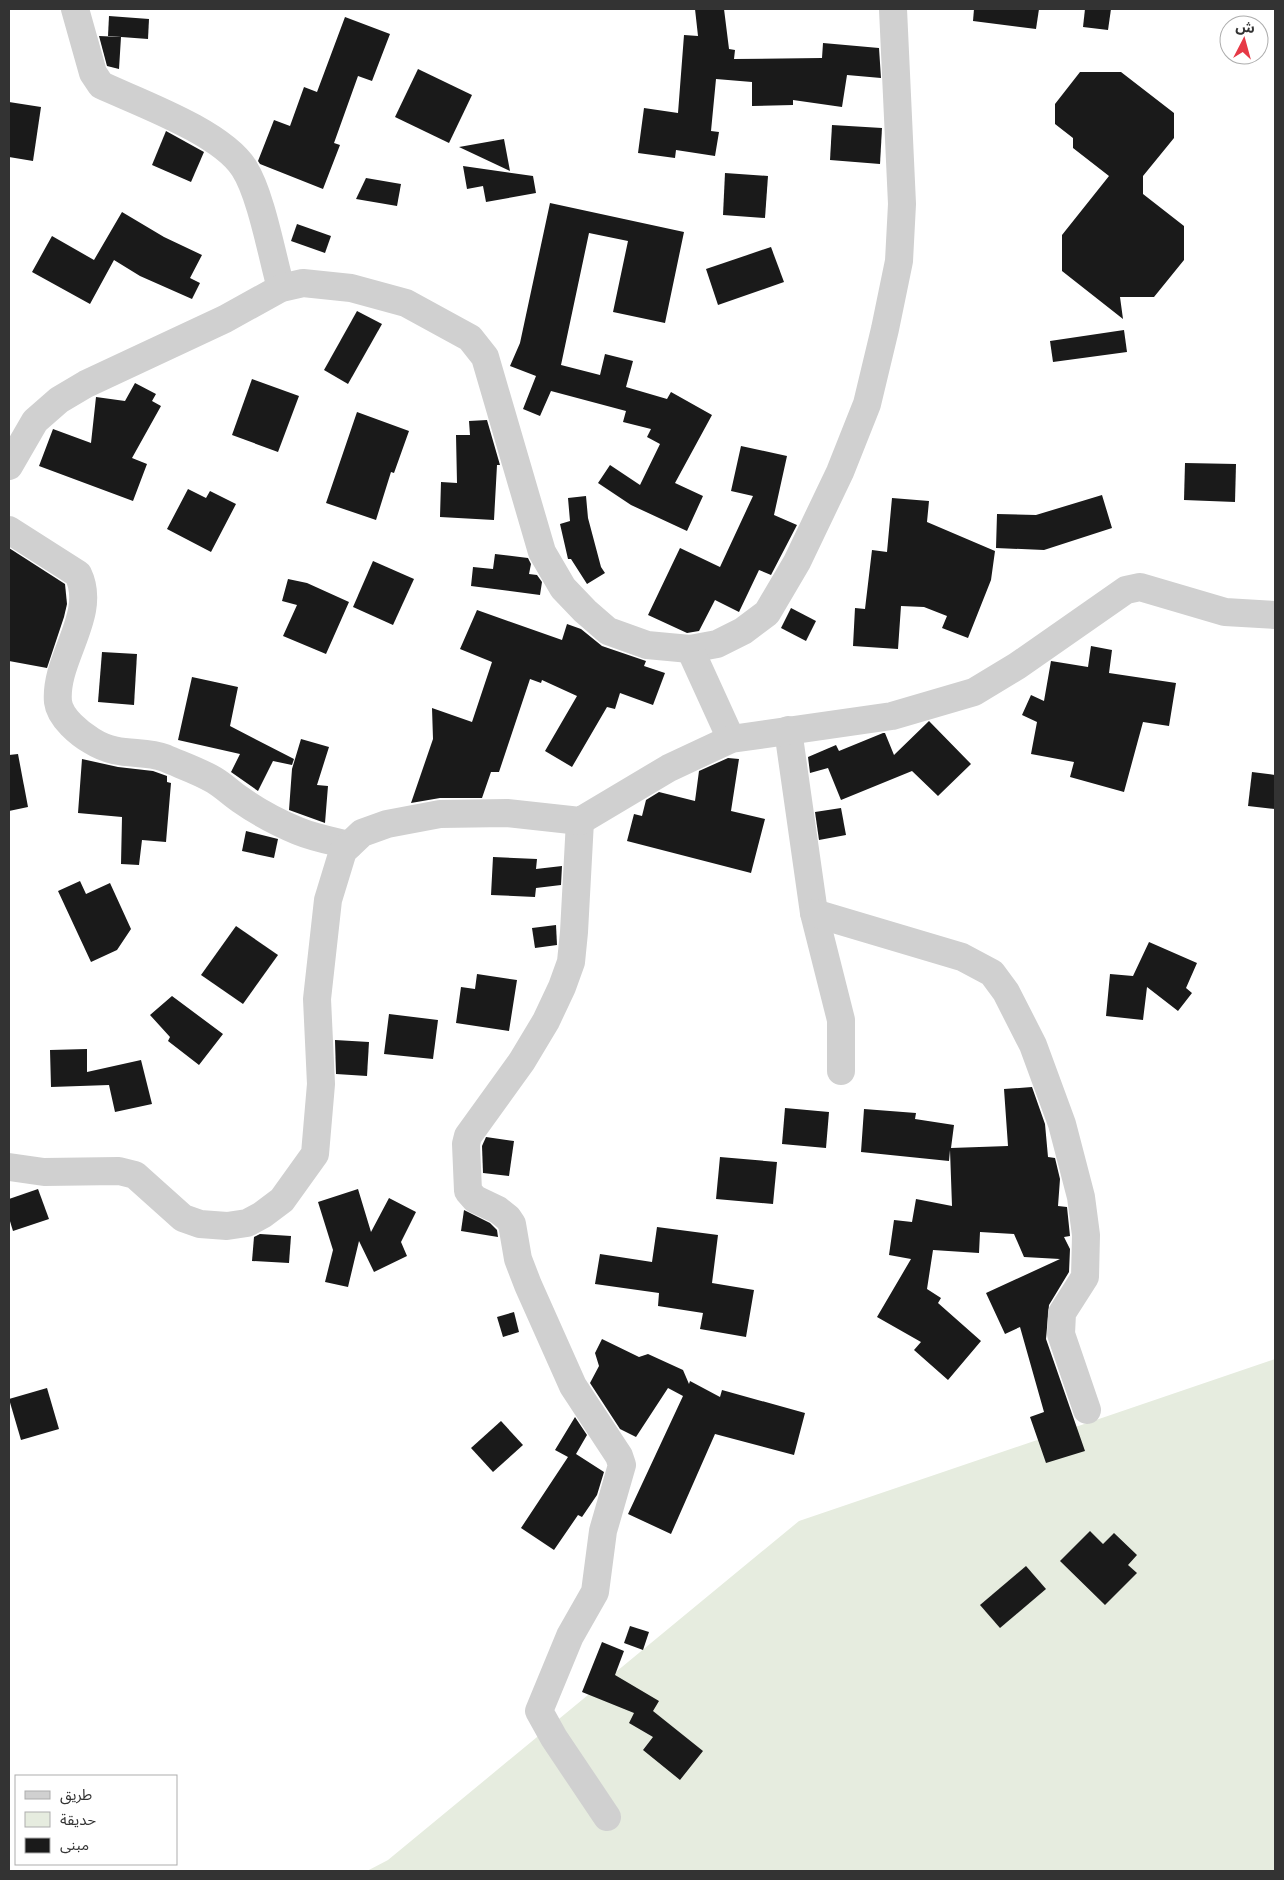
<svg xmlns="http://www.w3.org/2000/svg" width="1284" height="1880" viewBox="0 0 1284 1880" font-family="Signika,'Noto Sans Arabic',sans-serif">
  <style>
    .green { fill: #e6ecdf }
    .building { fill: #1a1a1a }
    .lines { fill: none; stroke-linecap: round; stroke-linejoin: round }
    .minor { stroke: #d0d0d0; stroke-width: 28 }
  </style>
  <rect width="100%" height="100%" fill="#fff"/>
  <!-- green -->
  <path class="green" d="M 1275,1359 L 1275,1871 L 367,1871 L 388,1860 L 799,1521 Z"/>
  <!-- building -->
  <g class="building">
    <path d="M 695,9 L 724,9 L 729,49 L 735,50 L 734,59 L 822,58 L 823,43 L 879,48 L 881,78 L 847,75 L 842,107 L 793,100 L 793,105 L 752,106 L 752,82 L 716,79 L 711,131 L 719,132 L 715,156 L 676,150 L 675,158 L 638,153 L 644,108 L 678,113 L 684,35 L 698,36 Z"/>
    <path d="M 974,9 L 1039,9 L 1036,29 L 973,21 Z"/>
    <path d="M 1085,9 L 1111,9 L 1108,30 L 1083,27 Z"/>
    <path d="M 109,16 L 149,19 L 148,39 L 108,36 Z"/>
    <path d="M 345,17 L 390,34 L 372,81 L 358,76 L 334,143 L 340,145 L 323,189 L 260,164 L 258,161 L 274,120 L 290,126 L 304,87 L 317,92 Z"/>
    <path d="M 99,36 L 121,37 L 119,69 L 107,66 Z"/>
    <path d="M 418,69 L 472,95 L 449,143 L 395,117 Z"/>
    <path d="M 1080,72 L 1121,72 L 1174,113 L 1174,138 L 1143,176 L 1143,194 L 1184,226 L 1184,260 L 1154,297 L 1120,297 L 1123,319 L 1062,271 L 1062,235 L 1109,176 L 1073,148 L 1073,138 L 1055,124 L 1055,104 Z"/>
    <path d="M 9,102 L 41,107 L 33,161 L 9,157 Z"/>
    <path d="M 832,125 L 882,128 L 880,164 L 830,160 Z"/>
    <path d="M 166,131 L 204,152 L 191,182 L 152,165 Z"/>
    <path d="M 504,139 L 510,171 L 459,147 Z"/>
    <path d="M 463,166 L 533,176 L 536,193 L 486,202 L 483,186 L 467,189 Z"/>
    <path d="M 725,173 L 768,176 L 765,218 L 723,215 Z"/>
    <path d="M 366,178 L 401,184 L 397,206 L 356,199 Z"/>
    <path d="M 550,203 L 684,232 L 665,323 L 613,312 L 628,241 L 589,233 L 561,365 L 600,375 L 605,354 L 633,361 L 626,387 L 667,399 L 671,392 L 712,415 L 675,483 L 703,496 L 687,531 L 631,505 L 598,483 L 610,465 L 640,485 L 660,444 L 647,437 L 651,429 L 623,422 L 626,411 L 551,391 L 540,416 L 523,409 L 536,376 L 510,366 L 520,343 Z"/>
    <path d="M 122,212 L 164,237 L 202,255 L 190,278 L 200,283 L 192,299 L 140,276 L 114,260 L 90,304 L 32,272 L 52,236 L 94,260 Z"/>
    <path d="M 297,224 L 331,236 L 325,253 L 291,241 Z"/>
    <path d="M 771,247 L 784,282 L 718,305 L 706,269 Z"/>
    <path d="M 357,311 L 382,324 L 348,384 L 324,370 Z"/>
    <path d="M 1124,330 L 1127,352 L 1053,362 L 1050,341 Z"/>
    <path d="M 252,379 L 299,396 L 278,452 L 232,435 Z"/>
    <path d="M 135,383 L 156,394 L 152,401 L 161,406 L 132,458 L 147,464 L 133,501 L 39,466 L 53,429 L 91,443 L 96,397 L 125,401 Z"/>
    <path d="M 357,412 L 409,431 L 394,473 L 391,472 L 376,520 L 326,503 Z"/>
    <path d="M 487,420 L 500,465 L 497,465 L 494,520 L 440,517 L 441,482 L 457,483 L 456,435 L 470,435 L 469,421 Z"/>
    <path d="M 741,446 L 787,456 L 774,515 L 797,525 L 771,575 L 759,570 L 739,612 L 715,600 L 699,631 L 687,633 L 648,615 L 680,548 L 720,567 L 753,496 L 731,491 Z"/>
    <path d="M 1185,463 L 1236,464 L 1235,502 L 1184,500 Z"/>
    <path d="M 188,489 L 206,498 L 210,491 L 236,504 L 211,552 L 167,529 Z"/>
    <path d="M 1102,495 L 1112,528 L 1044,550 L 996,548 L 997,514 L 1036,515 Z"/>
    <path d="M 586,496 L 588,518 L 601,567 L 605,573 L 587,584 L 571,559 L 568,559 L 560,524 L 570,521 L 568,498 Z"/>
    <path d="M 892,498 L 929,501 L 927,522 L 995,551 L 991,580 L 968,638 L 942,628 L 947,616 L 924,607 L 901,606 L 898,649 L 853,646 L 855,608 L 865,609 L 872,550 L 887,552 Z"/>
    <path d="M 9,548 L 65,584 L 67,604 L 64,617 L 47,668 L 9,661 Z"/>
    <path d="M 495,554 L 528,558 L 531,564 L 529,574 L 537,575 L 542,582 L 540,595 L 471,586 L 473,567 L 493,569 Z"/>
    <path d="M 373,561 L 414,579 L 393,625 L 353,607 Z"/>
    <path d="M 288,579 L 307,583 L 349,602 L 326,654 L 283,636 L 297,605 L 282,601 Z"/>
    <path d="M 791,608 L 816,621 L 806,641 L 781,628 Z"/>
    <path d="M 477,610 L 562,640 L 567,624 L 581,629 L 602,646 L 646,661 L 644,666 L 665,673 L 653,705 L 620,693 L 615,709 L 607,707 L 572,767 L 545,751 L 577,696 L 542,680 L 541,683 L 530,679 L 499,772 L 491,772 L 482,798 L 440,798 L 411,803 L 433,739 L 432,708 L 472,722 L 492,662 L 460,649 Z"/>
    <path d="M 1091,646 L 1112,650 L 1109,673 L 1176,683 L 1169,726 L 1143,722 L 1124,792 L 1070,777 L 1074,762 L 1031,754 L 1037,722 L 1022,715 L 1031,695 L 1044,701 L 1051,661 L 1088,667 Z"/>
    <path d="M 102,652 L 137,654 L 134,705 L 98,702 Z"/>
    <path d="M 192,677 L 238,687 L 230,726 L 294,759 L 292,765 L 273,761 L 258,791 L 231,772 L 240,754 L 178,740 Z"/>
    <path d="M 929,721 L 971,764 L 938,796 L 912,771 L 841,800 L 828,768 L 810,773 L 808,757 L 836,745 L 839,751 L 883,733 L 885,733 L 894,755 Z"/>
    <path d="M 301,739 L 329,747 L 317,785 L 328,786 L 325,823 L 289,810 L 292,769 Z"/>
    <path d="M 18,754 L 28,807 L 9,811 L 9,755 Z"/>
    <path d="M 728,758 L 739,759 L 731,811 L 765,819 L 751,873 L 627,841 L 634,814 L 642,816 L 646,800 L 659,792 L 695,801 L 699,771 Z"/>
    <path d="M 82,759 L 118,767 L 153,771 L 167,776 L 167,782 L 171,783 L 166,842 L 142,840 L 139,865 L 121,864 L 122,817 L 78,813 Z"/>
    <path d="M 1252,772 L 1275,775 L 1275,809 L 1248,806 Z"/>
    <path d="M 841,808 L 846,835 L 819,840 L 815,812 Z"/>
    <path d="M 246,831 L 278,839 L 274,858 L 242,851 Z"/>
    <path d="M 493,857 L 537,859 L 536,869 L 562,866 L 561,885 L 536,888 L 535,897 L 491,895 Z"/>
    <path d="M 80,881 L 86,894 L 110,883 L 131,929 L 117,950 L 91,962 L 58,891 Z"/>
    <path d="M 556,925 L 557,945 L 535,948 L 532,928 Z"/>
    <path d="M 236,926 L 278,955 L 243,1004 L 201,975 Z"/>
    <path d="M 1149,942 L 1197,963 L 1186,988 L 1192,993 L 1178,1011 L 1147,987 L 1143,1020 L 1106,1016 L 1110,974 L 1133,976 Z"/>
    <path d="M 477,974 L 517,980 L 509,1031 L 456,1023 L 461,987 L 475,989 Z"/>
    <path d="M 172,996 L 223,1034 L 199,1065 L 168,1041 L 170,1037 L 150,1015 Z"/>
    <path d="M 389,1014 L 438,1020 L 433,1059 L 384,1054 Z"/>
    <path d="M 335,1040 L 369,1042 L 367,1076 L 336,1074 Z"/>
    <path d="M 87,1049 L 87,1072 L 141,1060 L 152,1104 L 115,1112 L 109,1085 L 51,1087 L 50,1050 Z"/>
    <path d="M 1032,1087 L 1045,1124 L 1048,1157 L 1055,1158 L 1060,1179 L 1058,1206 L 1067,1207 L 1070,1236 L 1064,1237 L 1070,1249 L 1069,1272 L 1049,1305 L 1046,1339 L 1085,1451 L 1046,1463 L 1030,1417 L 1044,1412 L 1020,1327 L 1005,1334 L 986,1293 L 1060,1259 L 1024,1257 L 1014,1234 L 980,1232 L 979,1253 L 933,1250 L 927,1289 L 941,1298 L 938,1303 L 981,1341 L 948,1380 L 914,1350 L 921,1342 L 877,1317 L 911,1259 L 889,1255 L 894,1220 L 912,1222 L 916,1199 L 952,1206 L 950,1150 L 949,1161 L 861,1152 L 864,1109 L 916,1113 L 915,1119 L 954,1125 L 951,1148 L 1008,1146 L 1004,1089 Z"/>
    <path d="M 785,1108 L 829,1112 L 826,1148 L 782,1144 Z"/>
    <path d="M 486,1137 L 514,1141 L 509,1176 L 483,1173 L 482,1146 Z"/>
    <path d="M 720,1157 L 777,1162 L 773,1204 L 716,1199 Z"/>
    <path d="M 38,1189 L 49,1219 L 13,1231 L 9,1218 L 9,1199 Z"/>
    <path d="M 358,1189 L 371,1232 L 389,1198 L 416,1212 L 401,1242 L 407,1256 L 374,1272 L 359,1241 L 348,1287 L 325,1282 L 333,1250 L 318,1202 Z"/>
    <path d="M 464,1210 L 490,1223 L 497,1230 L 498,1237 L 461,1231 Z"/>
    <path d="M 657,1227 L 718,1235 L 712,1283 L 754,1290 L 746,1337 L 700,1329 L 703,1313 L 658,1306 L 659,1293 L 595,1284 L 600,1254 L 652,1262 Z"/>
    <path d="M 260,1234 L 291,1236 L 289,1263 L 252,1261 L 254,1237 Z"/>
    <path d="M 514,1312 L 519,1332 L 503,1337 L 497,1317 Z"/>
    <path d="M 602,1339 L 639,1357 L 648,1354 L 683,1370 L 689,1384 L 690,1381 L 720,1397 L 722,1390 L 805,1413 L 794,1455 L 715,1434 L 671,1534 L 628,1514 L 683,1396 L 668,1388 L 636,1437 L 620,1429 L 590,1383 L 599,1366 L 595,1353 Z"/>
    <path d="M 47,1388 L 59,1429 L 21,1440 L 9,1399 Z"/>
    <path d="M 575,1417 L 587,1435 L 576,1454 L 604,1472 L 597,1495 L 582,1517 L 578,1515 L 554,1550 L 521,1528 L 568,1457 L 555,1450 Z"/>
    <path d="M 501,1421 L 523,1445 L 493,1472 L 471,1448 Z"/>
    <path d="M 1090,1531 L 1103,1544 L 1114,1533 L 1137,1555 L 1128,1565 L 1137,1573 L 1105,1605 L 1060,1561 Z"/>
    <path d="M 1026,1566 L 1046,1589 L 1000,1628 L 980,1605 Z"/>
    <path d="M 630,1626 L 649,1632 L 643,1650 L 624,1643 Z"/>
    <path d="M 602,1642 L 624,1651 L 615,1675 L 659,1701 L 653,1711 L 703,1751 L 680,1780 L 643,1750 L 653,1737 L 629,1723 L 634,1713 L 582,1692 Z"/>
  </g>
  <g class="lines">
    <!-- minor -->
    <g class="minor">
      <path d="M 75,9 L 93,73 L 101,85 C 140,103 221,132 244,168 C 261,194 272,256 281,288"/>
      <path d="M 9,466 L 35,421 L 59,400 L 86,384 L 225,319 L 281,288 L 303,283 L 351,288 L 406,303 L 470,338 L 485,357 L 542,552 L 563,588 L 585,611 L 608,631 L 647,645 L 690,649 L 717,644 L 743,631 L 767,613 L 797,562 L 840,472 L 867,404 L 885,329 L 899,261 L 902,204 L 893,9"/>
      <path d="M 9,530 L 78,574 C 98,615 54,659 58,702 C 60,718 80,734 92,741 C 119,758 142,749 165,758 C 181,765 199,771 214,780 C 224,786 232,794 241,800 C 258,812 279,823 298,831 C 315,838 332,841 349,845"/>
      <path d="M 690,649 L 731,739"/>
      <path d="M 788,730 L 814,913 L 841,1020 L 841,1071"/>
      <path d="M 580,821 L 574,932 L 571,962 L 562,987 L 546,1021 L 522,1061 L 468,1136 L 466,1144 L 468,1191 L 475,1199 L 498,1210 L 508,1218 L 512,1224 L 518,1259 L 528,1285 L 573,1386 L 619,1456 L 622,1465 L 603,1531 L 595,1592 L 570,1636 L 539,1711 L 554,1738 L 607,1817"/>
      <path d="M 814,913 L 962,957 L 992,973 L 1006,992 L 1033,1045 L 1062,1124 L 1081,1197 L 1086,1235 L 1085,1277 L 1062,1313 L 1061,1334 L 1087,1410"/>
      <path d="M 9,1167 L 44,1172 L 119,1171 L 135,1175 L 183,1218 L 200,1224 L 227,1226 L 247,1223 L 262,1215 L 282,1200 L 315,1154 L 321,1084 L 317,999 L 328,900 L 343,851 L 362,833 L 387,824 L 440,814 L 507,813 L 580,821 L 669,768 L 731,739 L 892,716 L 974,692 L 1017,666 L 1126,590 L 1140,587 L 1225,612 L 1275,615"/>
    </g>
  </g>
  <!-- border -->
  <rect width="1284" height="1880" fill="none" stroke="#333333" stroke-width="20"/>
  <!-- legend -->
  <rect x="15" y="1775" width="162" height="90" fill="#ffffff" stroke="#adadad"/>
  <rect x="25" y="1791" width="25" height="8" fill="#d0d0d0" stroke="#adadad"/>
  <text x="60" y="1800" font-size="15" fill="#333333">طريق</text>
  <rect x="25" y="1812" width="25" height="15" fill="#e6ecdf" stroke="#adadad"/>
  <text x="60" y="1825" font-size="15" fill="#333333">حديقة</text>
  <rect x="25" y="1838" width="25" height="15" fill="#1a1a1a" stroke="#adadad"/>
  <text x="60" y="1850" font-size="15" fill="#333333">مبنى</text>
  <!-- north arrow -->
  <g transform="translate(1244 40) rotate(6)"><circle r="24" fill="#ffffff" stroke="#adadad"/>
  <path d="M0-4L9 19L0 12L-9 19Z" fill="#e63946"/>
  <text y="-8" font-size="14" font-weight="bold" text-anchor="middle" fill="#333333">ش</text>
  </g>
</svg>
